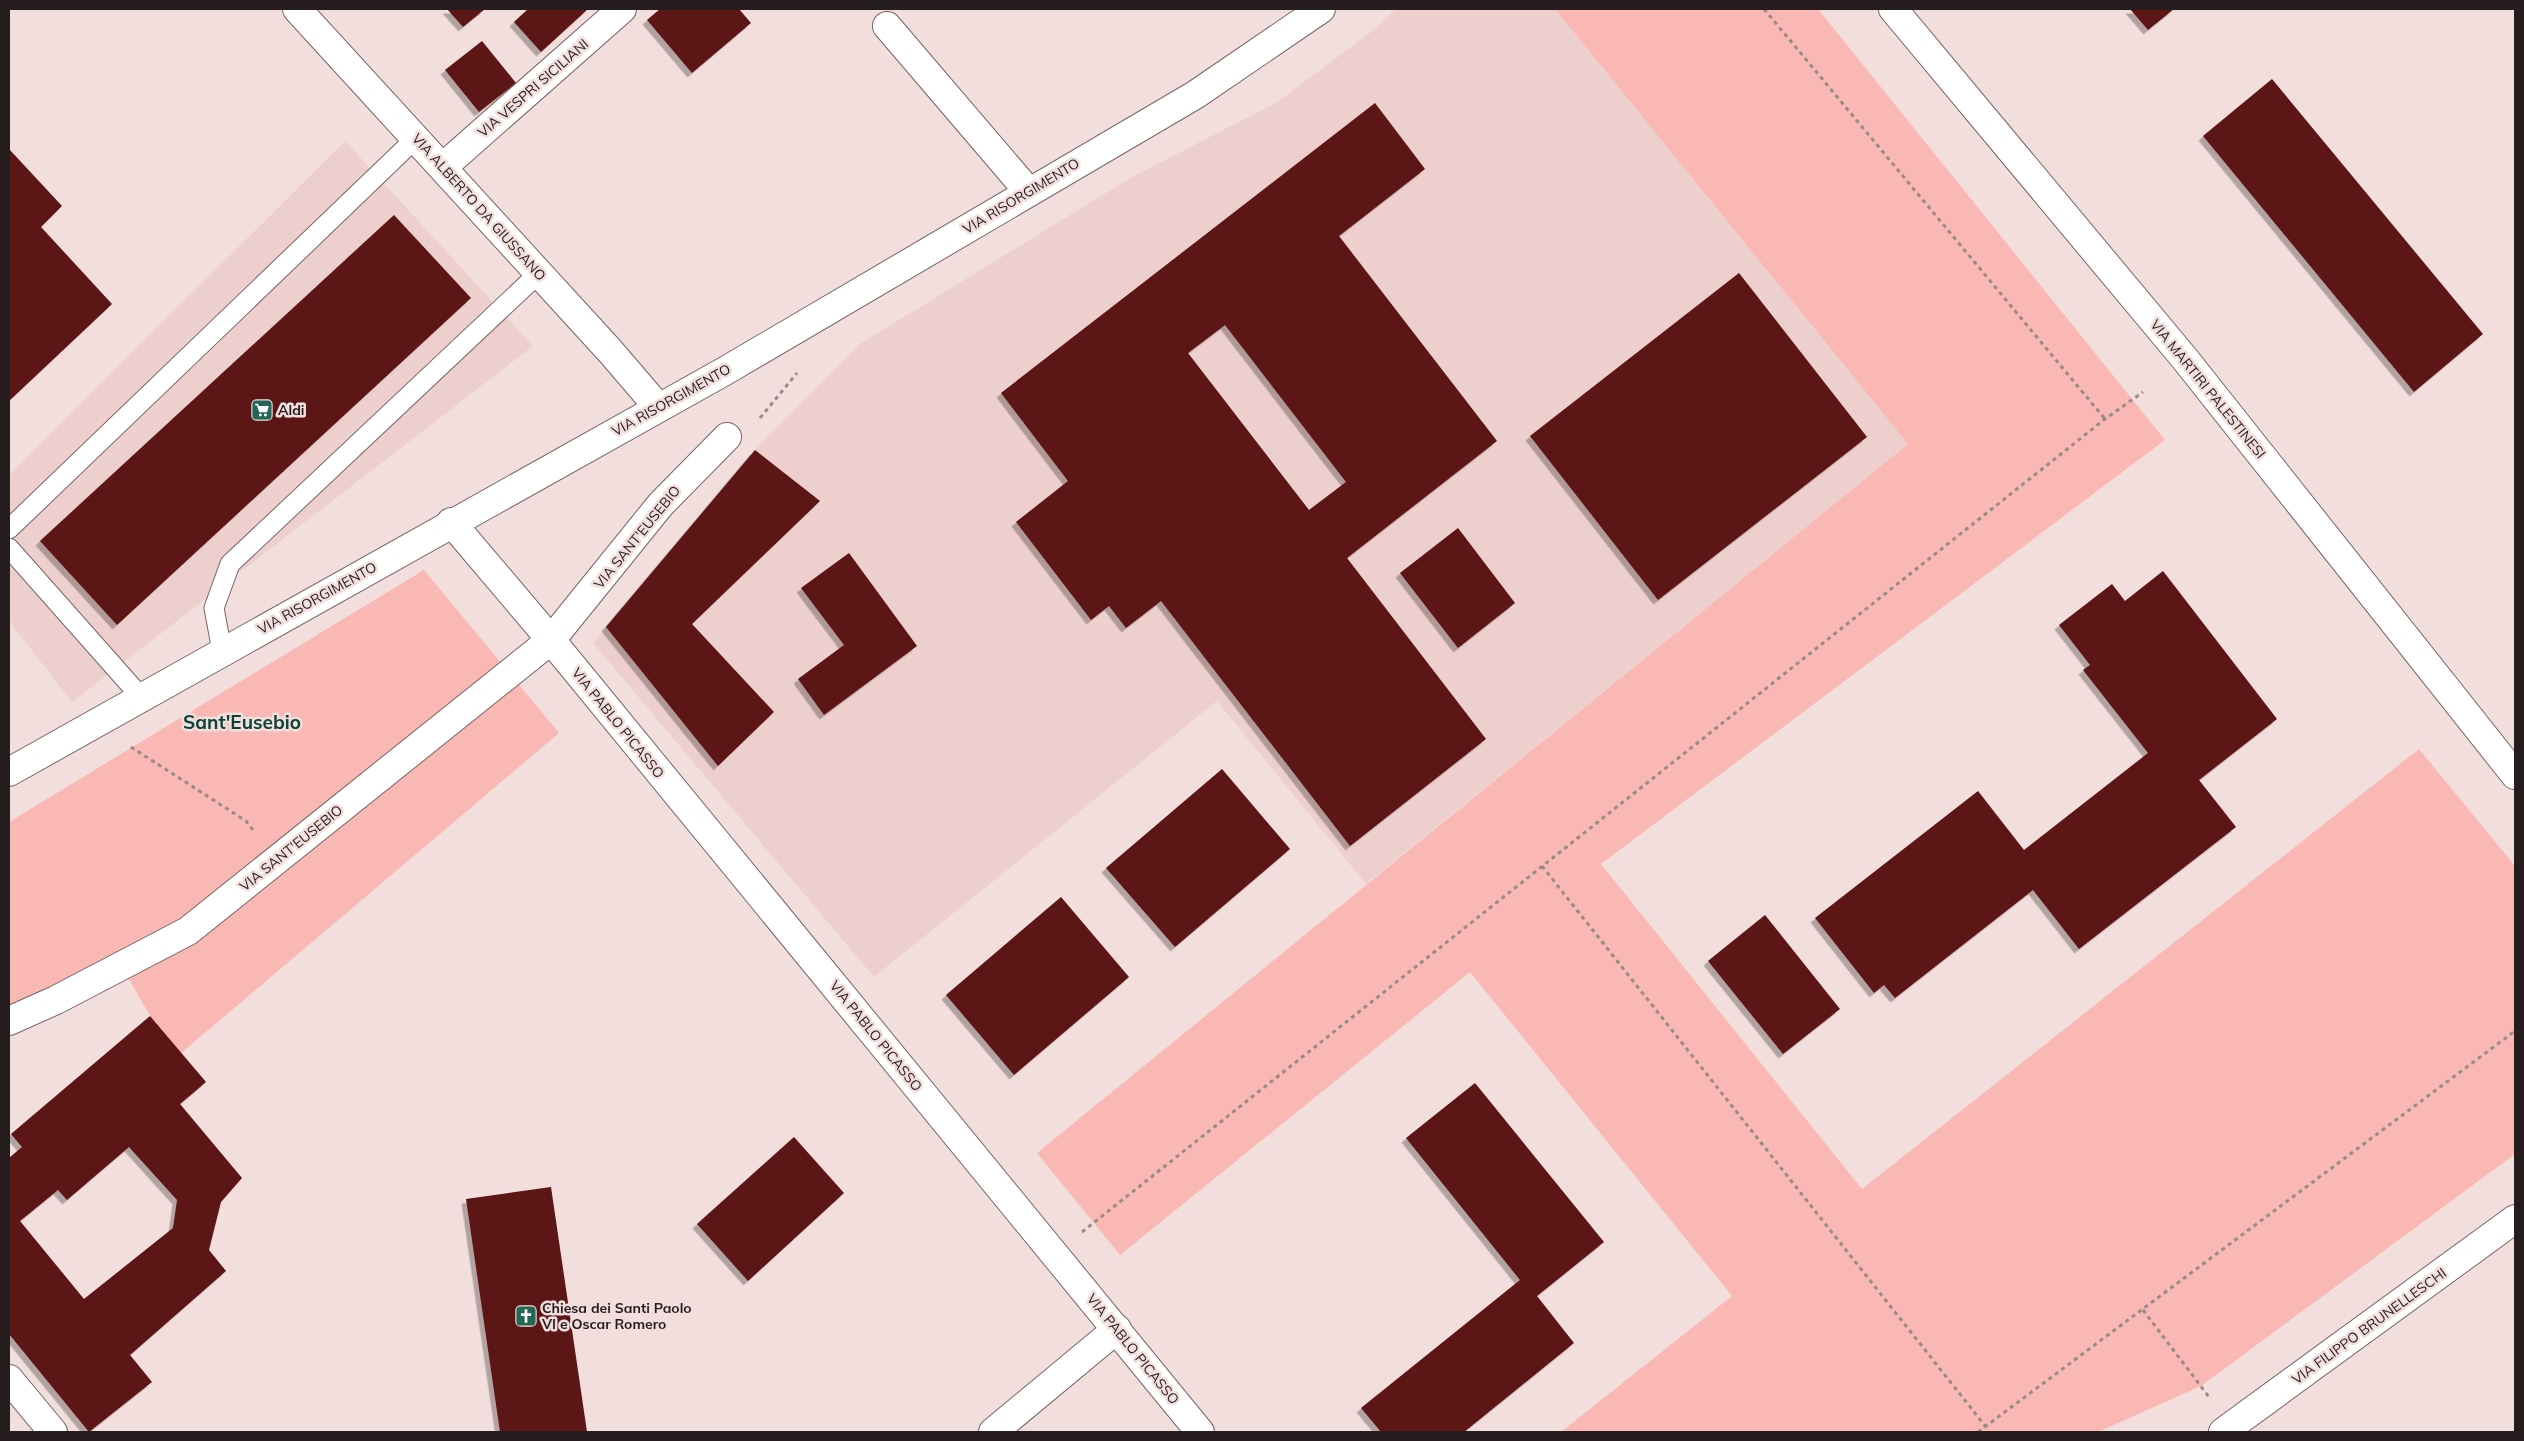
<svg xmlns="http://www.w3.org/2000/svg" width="2524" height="1441" viewBox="0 0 2524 1441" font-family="Mulish,sans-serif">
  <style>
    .built { fill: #edd0cd }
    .green { fill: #f9b8b3 }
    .building { fill: #5c1214; fill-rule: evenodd; filter: url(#shadow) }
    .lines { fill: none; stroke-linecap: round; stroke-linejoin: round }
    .lane-casing { stroke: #776564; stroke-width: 21 }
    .street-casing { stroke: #776564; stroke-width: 30 }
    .secondary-casing { stroke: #776564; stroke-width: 30 }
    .path { stroke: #998a89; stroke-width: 3; stroke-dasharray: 4 4; stroke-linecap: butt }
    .lane { stroke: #fff; stroke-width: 19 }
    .street { stroke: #fff; stroke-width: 28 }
    .secondary { stroke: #fff; stroke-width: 28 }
    .labels { text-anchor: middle; stroke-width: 5; stroke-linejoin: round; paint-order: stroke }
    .street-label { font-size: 14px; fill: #251d1d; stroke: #f2dedc }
    .poi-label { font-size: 14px; font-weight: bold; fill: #251d1d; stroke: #f2dedc; text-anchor: start }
    .district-label { font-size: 19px; font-weight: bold; fill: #0b4437; stroke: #f2dedc }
  </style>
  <defs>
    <filter id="shadow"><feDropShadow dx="-4.5" dy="4.5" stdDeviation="0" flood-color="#0004"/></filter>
  </defs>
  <rect width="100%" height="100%" fill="#f2dedc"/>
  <!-- built -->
  <g class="built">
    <path d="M 1396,9 L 1555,9 L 1908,444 L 1366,884 L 1217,701 L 874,977 L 593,643 L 755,450 L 860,344 L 1132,177 L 1276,103 L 1371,32 Z"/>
    <path d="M 345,141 L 533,346 L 72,702 L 9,621 L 9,475 Z"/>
  </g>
  <!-- green -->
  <g class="green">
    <path d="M 1555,9 L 1818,9 L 2165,440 L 1601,864 L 1862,1189 L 2419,749 L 2515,866 L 2515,1154 L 2201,1386 L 2098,1432 L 1561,1432 L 1732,1296 L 1470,972 L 1120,1255 L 1037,1153 L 1908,444 Z"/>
    <path d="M 424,570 L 559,733 L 181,1053 L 150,1016 L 116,956 L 9,1008 L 9,822 Z"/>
  </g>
  <!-- building -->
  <g class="building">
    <path d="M 447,9 L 485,9 L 463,27 Z"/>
    <path d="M 528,9 L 588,9 L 541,52 L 514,22 Z"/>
    <path d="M 660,9 L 739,9 L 751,23 L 692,73 L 647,20 Z"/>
    <path d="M 2130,9 L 2174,9 L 2148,30 Z"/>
    <path d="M 482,41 L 516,83 L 479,112 L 445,70 Z"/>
    <path d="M 2272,79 L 2483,334 L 2414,392 L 2203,136 Z"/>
    <path d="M 1375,103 L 1425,169 L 1339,236 L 1497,441 L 1347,558 L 1486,739 L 1350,846 L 1161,601 L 1126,628 L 1109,606 L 1091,620 L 1016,522 L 1068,481 L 1001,393 ZM 1225,325 L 1346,482 L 1309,510 L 1188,353 Z"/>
    <path d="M 9,149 L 62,206 L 41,227 L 112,304 L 9,401 Z"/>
    <path d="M 394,215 L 471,298 L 117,625 L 40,541 Z"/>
    <path d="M 1739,273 L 1867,437 L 1658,600 L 1530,436 Z"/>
    <path d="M 755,450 L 820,501 L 692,624 L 774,712 L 718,766 L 606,627 Z"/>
    <path d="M 1458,528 L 1515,603 L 1458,648 L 1400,573 Z"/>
    <path d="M 849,553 L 917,646 L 824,715 L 798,679 L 844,645 L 801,588 Z"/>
    <path d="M 2163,571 L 2277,719 L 2199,780 L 2236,827 L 2079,949 L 2033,890 L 1895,998 L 1884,985 L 1874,993 L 1815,918 L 1978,791 L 2024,850 L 2148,753 L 2083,670 L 2090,665 L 2059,625 L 2112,584 L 2125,601 Z"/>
    <path d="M 1222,769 L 1290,849 L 1175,947 L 1106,868 Z"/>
    <path d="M 1061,897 L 1129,977 L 1014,1075 L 946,995 Z"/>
    <path d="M 1765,915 L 1840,1009 L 1783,1054 L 1708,961 Z"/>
    <path d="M 150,1016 L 206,1082 L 180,1104 L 242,1178 L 221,1202 L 209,1250 L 226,1271 L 130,1355 L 152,1382 L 89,1432 L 9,1334 L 9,1158 L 22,1147 L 11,1134 ZM 129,1147 L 177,1200 L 173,1228 L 84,1299 L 20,1221 L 58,1190 L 67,1200 Z"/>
    <path d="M 1475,1083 L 1604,1242 L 1537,1296 L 1574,1343 L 1464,1432 L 1381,1432 L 1361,1408 L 1520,1280 L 1406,1138 Z"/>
    <path d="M 794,1137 L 844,1193 L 748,1281 L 697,1224 Z"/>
    <path d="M 551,1187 L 587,1432 L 500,1432 L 466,1199 Z"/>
  </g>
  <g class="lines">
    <!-- lane casing -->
    <g class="lane-casing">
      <g id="lane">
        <path d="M 9,529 L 416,138"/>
        <path d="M 9,548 L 141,697"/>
        <path d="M 222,651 L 214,608 L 230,564 L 539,273"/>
      </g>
    </g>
    <!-- street casing -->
    <g class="street-casing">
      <g id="street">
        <path d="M 297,9 L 610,351 L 658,407"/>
        <path d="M 1893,9 L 2185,359 L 2515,775"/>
        <path d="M 887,26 L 1028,191"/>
        <path d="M 443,167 L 622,9"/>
        <path d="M 451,522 L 551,640 L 1200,1432"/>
        <path d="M 9,1021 L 56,1000 L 188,931 L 551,640 L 661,504 L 727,437"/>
        <path d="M 9,1379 L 53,1432"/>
        <path d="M 993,1432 L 1117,1329"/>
        <path d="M 2223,1432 L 2515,1219"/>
      </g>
    </g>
    <!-- secondary casing -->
    <g class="secondary-casing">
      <path id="secondary" d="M 9,772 L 725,371 L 1195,95 L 1321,9"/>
    </g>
    <!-- path -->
    <g class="path">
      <path d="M 1764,9 L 2105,419"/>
      <path d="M 760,418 L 797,373"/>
      <path d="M 131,747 L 246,821 L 253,830"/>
      <path d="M 1542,866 L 1986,1427"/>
      <path d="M 1082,1232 L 2105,419 L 2143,392"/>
      <path d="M 2143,1310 L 2209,1397"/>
      <path d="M 1978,1432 L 2515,1031"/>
    </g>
    <!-- lane -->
    <use href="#lane" class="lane"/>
    <!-- street -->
    <use href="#street" class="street"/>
    <!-- secondary -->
    <use href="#secondary" class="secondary"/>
  </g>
  <!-- icons -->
  <defs>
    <g id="supermarket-square" transform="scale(1.125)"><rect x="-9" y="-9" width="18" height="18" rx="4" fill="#256757" stroke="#f2dedc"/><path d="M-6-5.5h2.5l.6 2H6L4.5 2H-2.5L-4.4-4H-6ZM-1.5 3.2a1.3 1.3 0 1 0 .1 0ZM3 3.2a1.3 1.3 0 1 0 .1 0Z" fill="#fff"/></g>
    <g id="church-square" transform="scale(1.125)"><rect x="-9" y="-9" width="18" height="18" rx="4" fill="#256757" stroke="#f2dedc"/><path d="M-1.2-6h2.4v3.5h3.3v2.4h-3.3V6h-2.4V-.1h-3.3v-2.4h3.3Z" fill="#fff"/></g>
  </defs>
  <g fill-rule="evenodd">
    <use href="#supermarket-square" x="262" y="410"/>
    <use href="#church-square" x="526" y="1316"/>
  </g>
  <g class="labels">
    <!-- street labels -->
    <g class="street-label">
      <text transform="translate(533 88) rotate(-41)" y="5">VIA VESPRI SICILIANI</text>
      <text transform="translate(1021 196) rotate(-31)" y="5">VIA RISORGIMENTO</text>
      <text transform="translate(479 207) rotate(48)" y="5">VIA ALBERTO DA GIUSSANO</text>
      <text transform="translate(2208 389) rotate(51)" y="5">VIA MARTIRI PALESTINESI</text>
      <text transform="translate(671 400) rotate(-29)" y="5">VIA RISORGIMENTO</text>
      <text transform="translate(637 537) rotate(-51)" y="5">VIA SANT'EUSEBIO</text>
      <text transform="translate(317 598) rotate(-29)" y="5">VIA RISORGIMENTO</text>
      <text transform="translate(618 723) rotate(51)" y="5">VIA PABLO PICASSO</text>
      <text transform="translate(291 848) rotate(-39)" y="5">VIA SANT'EUSEBIO</text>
      <text transform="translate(876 1036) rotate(51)" y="5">VIA PABLO PICASSO</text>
      <text transform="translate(2369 1326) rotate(-36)" y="5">VIA FILIPPO BRUNELLESCHI</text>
      <text transform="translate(1133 1349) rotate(51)" y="5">VIA PABLO PICASSO</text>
    </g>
    <!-- poi labels -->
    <g class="poi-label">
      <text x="278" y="415">Aldi</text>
      <text x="542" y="1313">Chiesa dei Santi Paolo<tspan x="542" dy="16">VI e Oscar Romero</tspan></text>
    </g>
    <!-- district labels -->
    <g class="district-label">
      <text x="242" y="729">Sant'Eusebio</text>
    </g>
  </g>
  <!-- border -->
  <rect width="2524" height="1441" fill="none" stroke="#251d1d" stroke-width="20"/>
</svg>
